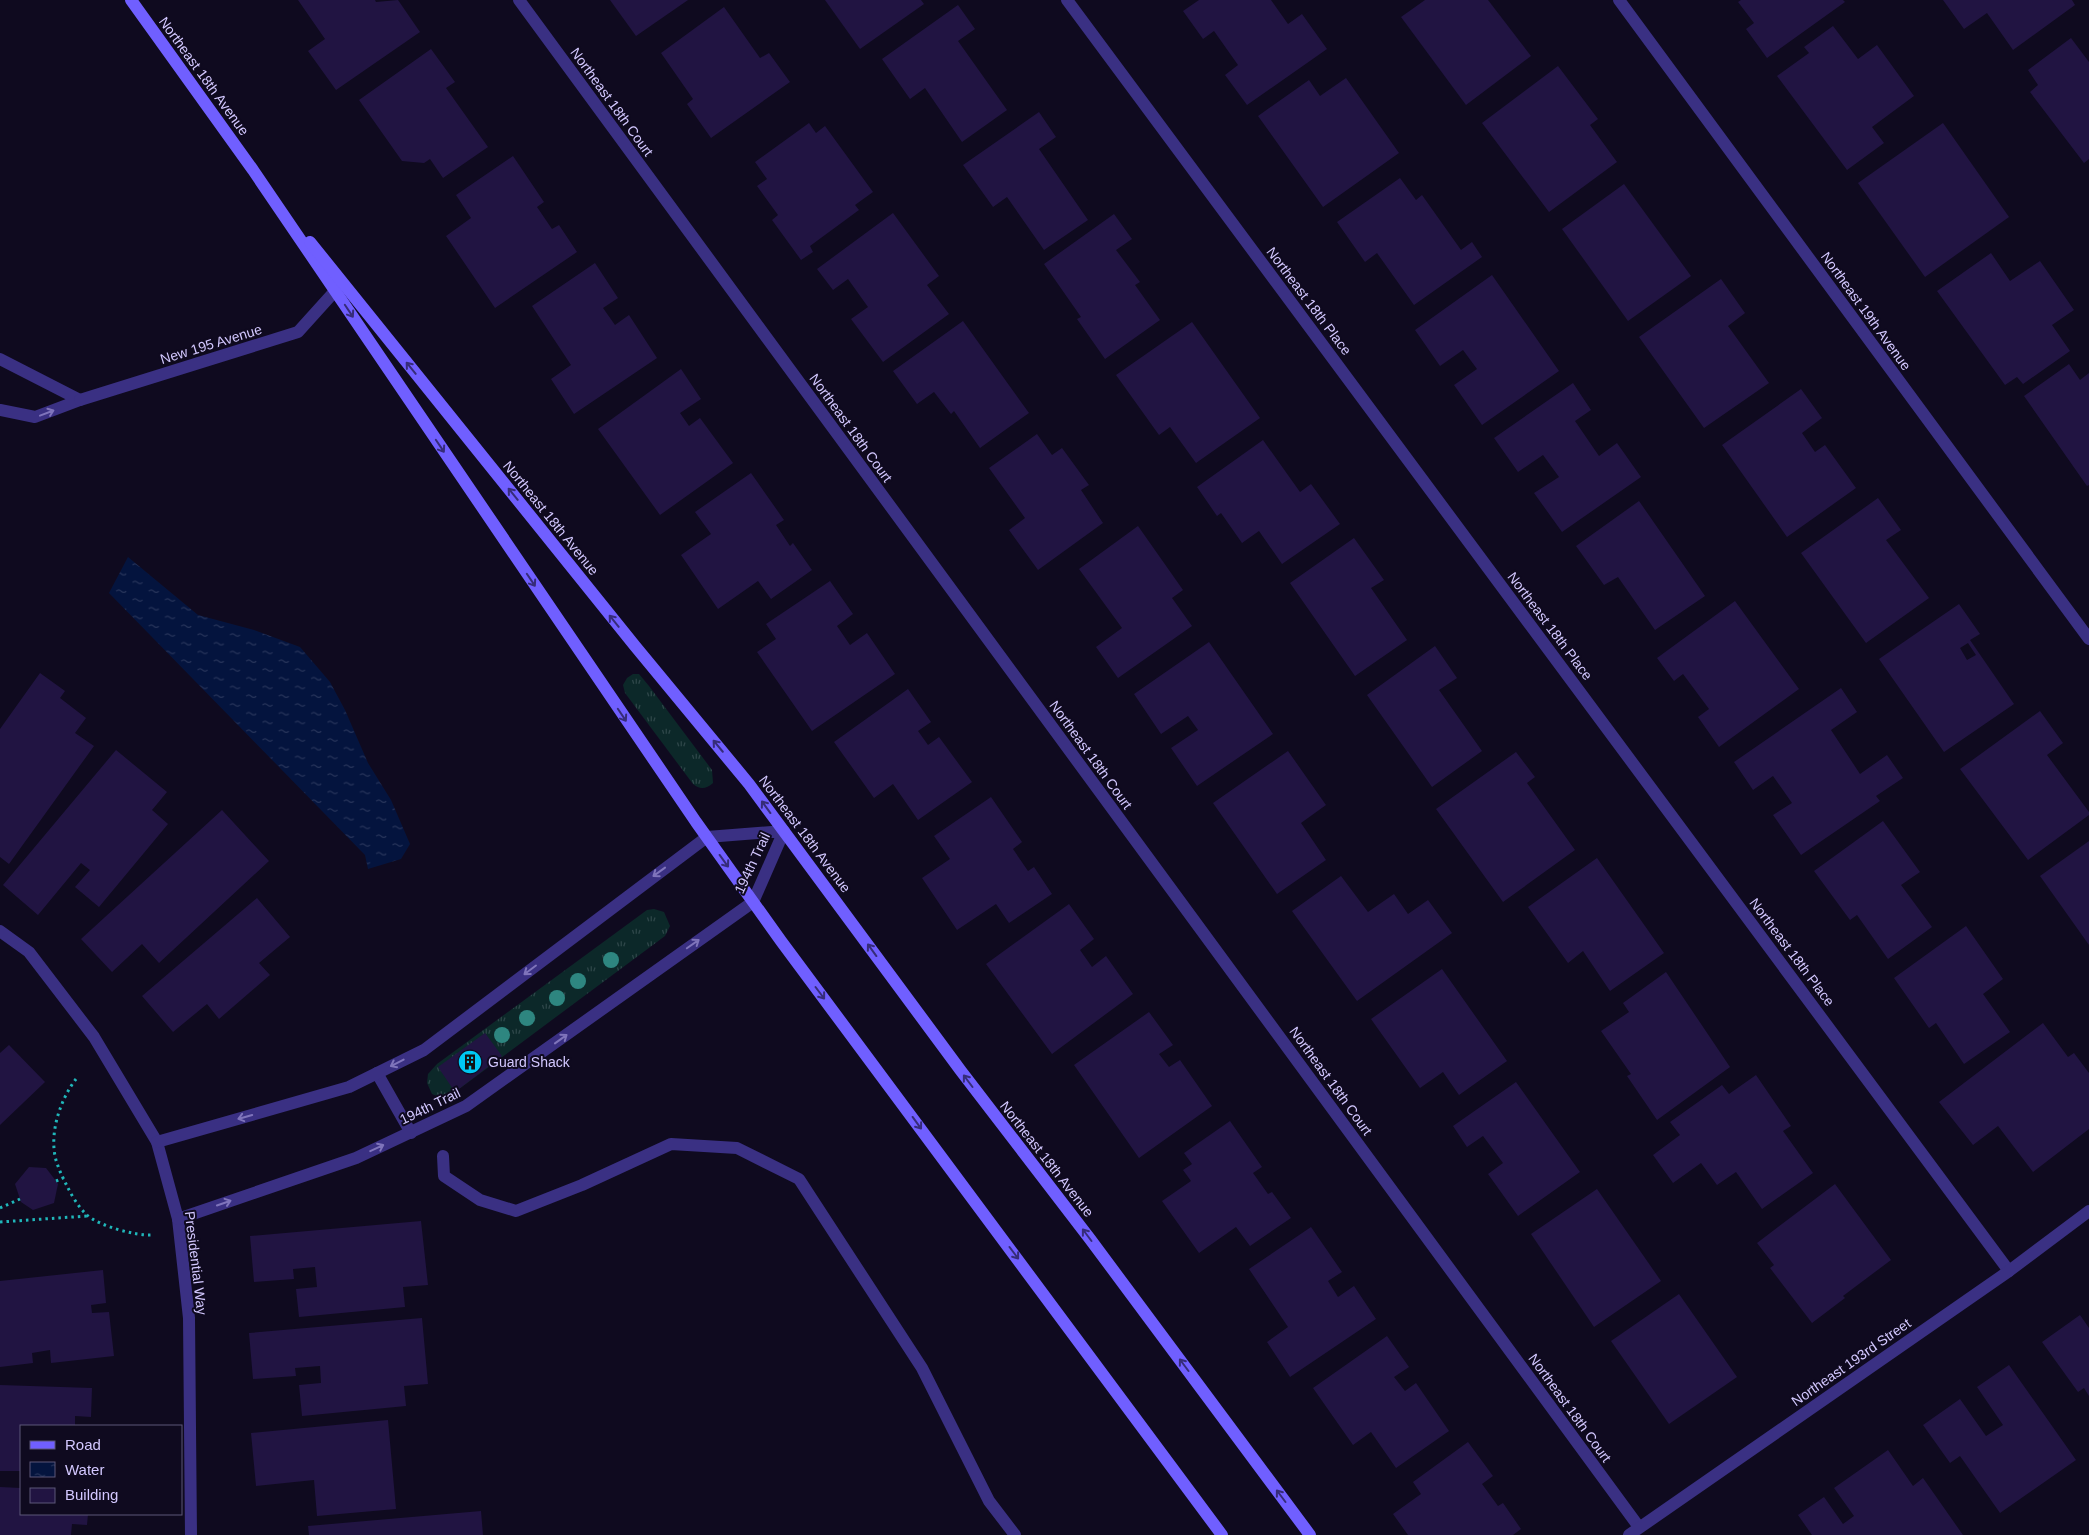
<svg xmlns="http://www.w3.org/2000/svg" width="2089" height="1535" viewBox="0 0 2089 1535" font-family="Helvetica,sans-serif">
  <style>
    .grass { fill: url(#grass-tufts) }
    .water { fill: url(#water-ripples) }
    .building { fill: #211442; fill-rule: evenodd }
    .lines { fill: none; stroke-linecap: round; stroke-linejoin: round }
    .path { stroke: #20b7ba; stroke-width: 3; stroke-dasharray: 2.5 4; stroke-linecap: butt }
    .lane { stroke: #3a3083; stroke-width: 12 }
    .street { stroke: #3a3083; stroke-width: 12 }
    .secondary { stroke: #705fff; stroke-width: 12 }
    .tree { fill: #2e8680 }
    .oneway { stroke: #362c79 }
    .oneway2 { stroke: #7f74bb }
    .labels { text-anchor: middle; stroke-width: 4; stroke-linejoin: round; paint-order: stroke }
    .street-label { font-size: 14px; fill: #d3c8ff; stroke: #0f0a1f }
    .poi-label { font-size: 14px; fill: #d3c8ff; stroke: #0f0a1f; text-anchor: start }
  </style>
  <defs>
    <pattern id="grass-tufts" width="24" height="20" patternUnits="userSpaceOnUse" patternTransform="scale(1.25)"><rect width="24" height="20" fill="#0c2829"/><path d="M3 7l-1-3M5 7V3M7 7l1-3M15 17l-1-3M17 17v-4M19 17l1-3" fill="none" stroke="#2e4649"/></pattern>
    <pattern id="water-ripples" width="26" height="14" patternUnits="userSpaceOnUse" patternTransform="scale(1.25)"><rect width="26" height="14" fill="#04143e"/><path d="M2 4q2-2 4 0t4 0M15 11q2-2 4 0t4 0" fill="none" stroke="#28355b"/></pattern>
  </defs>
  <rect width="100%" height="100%" fill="#0f0a1f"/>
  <!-- grass -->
  <g class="grass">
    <path d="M 633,674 L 639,674 L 649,686 L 712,770 L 713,783 C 706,789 700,790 693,784 L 625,693 L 623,685 L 627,678 Z"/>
    <path d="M 654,909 L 664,912 L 670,926 L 665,936 L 455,1092 L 439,1097 L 432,1094 L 427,1083 L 428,1074 L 437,1064 L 647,910 Z"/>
  </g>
  <!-- water -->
  <path class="water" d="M 128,557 L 198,615 L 254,630 L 300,647 L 330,682 L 345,710 L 368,763 L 391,800 L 410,844 L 401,859 L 368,869 L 365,855 L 109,593 Z"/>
  <!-- building -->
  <g class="building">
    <path d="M 298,0 L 375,0 L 376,2 L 398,0 L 420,32 L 336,90 L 308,51 L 325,39 Z"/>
    <path d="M 610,0 L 688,0 L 636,36 Z"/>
    <path d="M 825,0 L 921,0 L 924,4 L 860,49 Z"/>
    <path d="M 1199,0 L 1271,0 L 1288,24 L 1302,14 L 1327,49 L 1247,105 L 1225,75 L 1238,65 L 1214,31 L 1203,39 L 1183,11 Z"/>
    <path d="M 1425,0 L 1488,0 L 1531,56 L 1466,105 L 1401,17 Z"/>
    <path d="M 1741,0 L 1843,0 L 1845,2 L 1767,58 L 1746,29 L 1754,23 L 1738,2 Z"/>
    <path d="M 1943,0 L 2072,0 L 2075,5 L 2013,50 L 1987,13 L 1964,29 Z"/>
    <path d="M 958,5 L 975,29 L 958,41 L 1007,110 L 962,142 L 925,88 L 910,99 L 882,59 Z"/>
    <path d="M 724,7 L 760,58 L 769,53 L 790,82 L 711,138 L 687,104 L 693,99 L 661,53 Z"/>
    <path d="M 1833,26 L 1858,59 L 1877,45 L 1914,96 L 1872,127 L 1884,143 L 1847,170 L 1777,76 L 1809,53 L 1804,47 Z"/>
    <path d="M 2071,38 L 2089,62 L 2089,159 L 2084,163 L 2030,92 L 2038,85 L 2028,70 Z"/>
    <path d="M 431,49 L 455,82 L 446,88 L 488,147 L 443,178 L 430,159 L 424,163 L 402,161 L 359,100 Z"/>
    <path d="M 1558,66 L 1598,119 L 1590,125 L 1617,162 L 1549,212 L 1482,123 Z"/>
    <path d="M 1346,78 L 1399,153 L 1323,207 L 1258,116 L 1309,80 L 1320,96 Z"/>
    <path d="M 1039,112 L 1056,137 L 1039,149 L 1088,220 L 1044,250 L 1007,197 L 993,207 L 963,165 Z"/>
    <path d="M 809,123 L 816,133 L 825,126 L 873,192 L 855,205 L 859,210 L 810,246 L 813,252 L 801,260 L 772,220 L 778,215 L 757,186 L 767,179 L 755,162 Z"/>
    <path d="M 1943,123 L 2009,217 L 1925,277 L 1858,183 Z"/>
    <path d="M 513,156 L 544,202 L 537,207 L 552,229 L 559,225 L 577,252 L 495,308 L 446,236 L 471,218 L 456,195 Z"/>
    <path d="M 1400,178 L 1416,200 L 1422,195 L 1461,250 L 1472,242 L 1482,257 L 1414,305 L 1377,253 L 1365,262 L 1337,222 Z"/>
    <path d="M 1624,184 L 1691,276 L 1628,321 L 1562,229 Z"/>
    <path d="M 893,213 L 939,276 L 927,285 L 949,314 L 883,362 L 851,319 L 868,307 L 848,279 L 833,290 L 817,269 Z"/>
    <path d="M 1114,214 L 1132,239 L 1116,250 L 1140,282 L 1135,285 L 1160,320 L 1105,359 L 1077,319 L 1081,317 L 1044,264 Z"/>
    <path d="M 1991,253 L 2010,281 L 2040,261 L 2074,310 L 2052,325 L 2070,351 L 2023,384 L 2017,377 L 2005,385 L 1937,291 Z"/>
    <path d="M 595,263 L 618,298 L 603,308 L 615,325 L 629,315 L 657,358 L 574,414 L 551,379 L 571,365 L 532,306 Z"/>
    <path d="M 1492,275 L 1559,371 L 1482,425 L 1454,385 L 1477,369 L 1463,350 L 1440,366 L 1415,330 Z"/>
    <path d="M 1721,279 L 1745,313 L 1728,326 L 1769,383 L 1704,428 L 1639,337 Z"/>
    <path d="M 963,321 L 1029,413 L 980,448 L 954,411 L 951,414 L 934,392 L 917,404 L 893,371 Z"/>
    <path d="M 1192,322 L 1260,418 L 1196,463 L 1170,427 L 1159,435 L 1116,375 Z"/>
    <path d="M 2069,364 L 2080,380 L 2089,373 L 2089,485 L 2087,486 L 2024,396 Z"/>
    <path d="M 681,369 L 701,399 L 680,413 L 689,426 L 700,418 L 733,463 L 660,515 L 598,429 Z"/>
    <path d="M 1573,383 L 1591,410 L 1575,421 L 1599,456 L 1617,443 L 1641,477 L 1562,532 L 1534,493 L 1559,477 L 1543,455 L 1518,472 L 1494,438 Z"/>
    <path d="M 1801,389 L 1822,418 L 1802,433 L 1815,452 L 1825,445 L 1856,488 L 1787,537 L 1722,445 Z"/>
    <path d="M 1037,434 L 1052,455 L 1062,448 L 1089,485 L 1081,490 L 1103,523 L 1038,570 L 1009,530 L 1025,518 L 989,468 Z"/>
    <path d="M 1263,440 L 1300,492 L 1311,484 L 1340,524 L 1282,564 L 1259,531 L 1242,543 L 1221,513 L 1217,516 L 1197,487 Z"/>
    <path d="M 751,473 L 784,520 L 776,525 L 790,546 L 793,543 L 812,570 L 771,599 L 758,581 L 718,609 L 681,555 L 711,534 L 695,512 Z"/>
    <path d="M 1878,498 L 1901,530 L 1886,540 L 1929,598 L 1866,643 L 1801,553 Z"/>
    <path d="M 1639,501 L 1705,596 L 1655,630 L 1618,577 L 1604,585 L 1576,546 Z"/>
    <path d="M 1138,526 L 1183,590 L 1172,598 L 1192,626 L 1118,678 L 1096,647 L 1122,628 L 1079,569 Z"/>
    <path d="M 1354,538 L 1384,580 L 1371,588 L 1407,640 L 1355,676 L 1290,583 Z"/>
    <path d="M 830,581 L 853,614 L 837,626 L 850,645 L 867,633 L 895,674 L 812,731 L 757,652 L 776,639 L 766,624 Z"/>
    <path d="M 1735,601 L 1799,689 L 1719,747 L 1698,717 L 1709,709 L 1683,674 L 1674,681 L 1657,658 Z"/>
    <path d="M 1959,604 L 1980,634 L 1970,640 L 2014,704 L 1944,752 L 1879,659 ZM 1968,643 L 1976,655 L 1967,660 L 1960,648 Z"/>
    <path d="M 1209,642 L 1273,734 L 1197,786 L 1171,748 L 1198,730 L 1188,716 L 1161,734 L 1134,694 Z"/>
    <path d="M 1435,646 L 1457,678 L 1439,690 L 1482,751 L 1432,787 L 1367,695 Z"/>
    <path d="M 40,673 L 65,691 L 60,698 L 86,718 L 75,733 L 94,746 L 9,864 L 0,857 L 0,729 Z"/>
    <path d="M 1841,688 L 1857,712 L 1831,730 L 1860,774 L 1887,755 L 1903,778 L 1876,796 L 1880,801 L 1801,855 L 1773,815 L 1792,803 L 1773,776 L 1753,790 L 1734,762 Z"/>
    <path d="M 908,689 L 931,722 L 918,731 L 928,745 L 939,737 L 972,782 L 918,820 L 893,784 L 874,798 L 834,742 Z"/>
    <path d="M 2040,711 L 2063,743 L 2047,755 L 2089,812 L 2089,815 L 2028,860 L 1960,769 Z"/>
    <path d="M 116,750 L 167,792 L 152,810 L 168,824 L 99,907 L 75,887 L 90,870 L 81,863 L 38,915 L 3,885 Z"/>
    <path d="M 1288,751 L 1326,805 L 1301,823 L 1326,860 L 1277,894 L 1213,803 Z"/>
    <path d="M 1516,752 L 1535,777 L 1527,783 L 1575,850 L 1503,902 L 1436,809 Z"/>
    <path d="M 991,797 L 1022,842 L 1013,849 L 1028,871 L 1034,867 L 1052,894 L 1009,923 L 996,904 L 957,930 L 922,878 L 950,859 L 934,836 Z"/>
    <path d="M 222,810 L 269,861 L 159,963 L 142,944 L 112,972 L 81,939 Z"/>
    <path d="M 1883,821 L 1920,872 L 1901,885 L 1932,927 L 1888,959 L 1857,915 L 1850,920 L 1814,871 Z"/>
    <path d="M 2089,841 L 2089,945 L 2040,876 Z"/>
    <path d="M 1597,858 L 1664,953 L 1610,991 L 1583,951 L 1568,963 L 1528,907 Z"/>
    <path d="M 1341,876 L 1368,912 L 1394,894 L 1408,914 L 1428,900 L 1452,933 L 1357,1001 L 1292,911 Z"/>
    <path d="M 257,898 L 290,937 L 259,963 L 270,975 L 219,1019 L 207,1004 L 173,1032 L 142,996 Z"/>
    <path d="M 1069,904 L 1094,939 L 1080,950 L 1092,967 L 1106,956 L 1133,994 L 1052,1054 L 986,964 Z"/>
    <path d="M 1966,926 L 2003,979 L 1983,994 L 2010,1032 L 1964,1064 L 1936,1023 L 1929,1028 L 1894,978 Z"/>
    <path d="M 1442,969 L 1507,1061 L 1459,1095 L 1443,1072 L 1420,1088 L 1371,1019 Z"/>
    <path d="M 1666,972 L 1730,1067 L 1657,1120 L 1627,1076 L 1631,1074 L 1601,1031 L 1629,1012 L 1623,1003 Z"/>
    <path d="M 1149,1012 L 1173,1045 L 1159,1054 L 1169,1067 L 1180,1060 L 1212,1106 L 1139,1158 L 1074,1065 Z"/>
    <path d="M 2043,1023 L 2068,1057 L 2074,1053 L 2089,1073 L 2089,1129 L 2033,1172 L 1998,1126 L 1973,1145 L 1939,1102 Z"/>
    <path d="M 485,1033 L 502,1056 L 455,1092 L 438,1067 Z"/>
    <path d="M 9,1045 L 45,1082 L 0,1125 L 0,1053 Z"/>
    <path d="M 1756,1075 L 1791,1126 L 1783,1131 L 1813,1173 L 1762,1209 L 1736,1172 L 1717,1185 L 1701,1163 L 1673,1183 L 1653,1155 L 1680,1135 L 1670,1122 L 1722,1085 L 1729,1094 Z"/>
    <path d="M 1516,1082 L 1580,1172 L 1518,1216 L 1488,1174 L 1503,1163 L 1483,1136 L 1467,1147 L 1453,1126 Z"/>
    <path d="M 1230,1121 L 1262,1167 L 1253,1173 L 1268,1194 L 1272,1192 L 1291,1218 L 1250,1246 L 1236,1227 L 1199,1253 L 1162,1201 L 1191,1181 L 1183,1170 L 1192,1164 L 1184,1153 Z"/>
    <path d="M 29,1167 L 46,1168 L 56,1181 L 58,1184 L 54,1203 L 33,1210 L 21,1202 L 15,1184 Z"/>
    <path d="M 1835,1184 L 1891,1260 L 1843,1296 L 1845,1298 L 1812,1323 L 1770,1268 L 1774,1265 L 1757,1243 Z"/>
    <path d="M 1597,1189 L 1661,1281 L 1594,1327 L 1531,1234 Z"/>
    <path d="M 421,1221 L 428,1285 L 403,1287 L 405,1307 L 299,1317 L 296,1289 L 317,1287 L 315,1267 L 293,1269 L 294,1279 L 254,1282 L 250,1236 Z"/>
    <path d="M 1311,1227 L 1342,1272 L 1328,1281 L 1338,1297 L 1354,1286 L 1376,1319 L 1290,1377 L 1267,1342 L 1288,1327 L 1249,1269 Z"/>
    <path d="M 103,1270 L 106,1303 L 91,1305 L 92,1313 L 109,1312 L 114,1356 L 51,1363 L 50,1350 L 32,1353 L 33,1363 L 0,1367 L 0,1281 Z"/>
    <path d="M 1679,1294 L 1737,1377 L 1669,1424 L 1611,1341 Z"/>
    <path d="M 2080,1315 L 2089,1328 L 2089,1396 L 2084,1388 L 2078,1392 L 2042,1342 Z"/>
    <path d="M 422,1318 L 428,1384 L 404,1386 L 406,1406 L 302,1416 L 299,1385 L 321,1383 L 320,1366 L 295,1368 L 296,1376 L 253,1379 L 249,1333 Z"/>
    <path d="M 1387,1336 L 1409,1367 L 1394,1377 L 1405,1391 L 1416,1383 L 1449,1431 L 1396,1468 L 1371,1432 L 1353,1445 L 1313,1388 Z"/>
    <path d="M 2009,1365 L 2076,1460 L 2000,1513 L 1960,1456 L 1950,1463 L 1923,1425 L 1960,1399 L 1986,1436 L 2003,1425 L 1977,1387 Z"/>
    <path d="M 0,1385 L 92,1388 L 91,1417 L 75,1416 L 75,1426 L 21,1426 L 21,1471 L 0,1471 Z"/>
    <path d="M 388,1420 L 396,1509 L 317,1516 L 314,1480 L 256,1486 L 251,1433 Z"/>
    <path d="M 1468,1442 L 1493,1476 L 1482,1484 L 1498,1506 L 1503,1503 L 1521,1529 L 1513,1535 L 1408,1535 L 1393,1514 L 1421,1494 L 1413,1482 Z"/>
    <path d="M 1888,1450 L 1913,1486 L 1923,1478 L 1963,1535 L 1812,1535 L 1798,1515 L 1824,1497 L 1843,1524 L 1854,1516 L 1834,1488 Z"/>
    <path d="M 0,1487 L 21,1488 L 21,1514 L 88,1514 L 87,1525 L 72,1524 L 71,1535 L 0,1535 Z"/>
    <path d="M 481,1511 L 483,1535 L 309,1535 L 308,1526 Z"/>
  </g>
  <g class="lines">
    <!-- path -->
    <g class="path">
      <path d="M 76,1079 C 59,1101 47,1139 58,1166 C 60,1172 63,1178 66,1184 C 71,1194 78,1207 87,1215 C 99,1226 136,1236 152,1235"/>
      <path d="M 56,1181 L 63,1178"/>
      <path d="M 0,1208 L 20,1199"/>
      <path d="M 0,1222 L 87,1216"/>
    </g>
    <!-- lane -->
    <path class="lane" d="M 443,1156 L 444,1176 L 480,1200 L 516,1211 L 582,1185 L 671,1144 L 737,1148 L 799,1179 L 922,1368 L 989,1501 L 1015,1535"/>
    <!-- street -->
    <g class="street">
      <path d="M 519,0 L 1639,1527"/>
      <path d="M 1067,0 L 2009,1271"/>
      <path d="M 1619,0 L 2089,639"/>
      <path d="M 0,359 L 80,400 L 35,417 L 0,410"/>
      <path d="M 80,400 L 298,332 L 335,291"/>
      <path d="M 0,931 L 29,952 L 94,1037 L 157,1142 L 178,1219 L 189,1318 L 191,1535"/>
      <path d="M 377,1073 L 411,1133"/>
      <path d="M 157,1142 L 349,1087 L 424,1050 L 707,837 L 784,831 L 753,902 L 466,1106 L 356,1158 L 178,1219"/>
      <path d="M 1629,1535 L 2009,1271 L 2089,1211"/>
    </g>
    <!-- secondary -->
    <g class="secondary">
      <path d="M 131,0 L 253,170 L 696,822 L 781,941 L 1222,1535"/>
      <path d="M 310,242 L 635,646 L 749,784 L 961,1071 L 1090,1239 L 1310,1535"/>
    </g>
  </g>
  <!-- trees -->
  <g class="tree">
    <circle cx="611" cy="960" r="8"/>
    <circle cx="578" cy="981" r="8"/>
    <circle cx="557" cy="998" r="8"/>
    <circle cx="527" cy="1018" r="8"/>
    <circle cx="502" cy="1035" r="8"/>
  </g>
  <!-- one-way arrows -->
  <defs><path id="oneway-shaft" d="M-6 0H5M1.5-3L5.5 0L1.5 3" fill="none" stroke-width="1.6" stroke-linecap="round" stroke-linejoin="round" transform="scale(1.25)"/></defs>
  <g class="oneway">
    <use href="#oneway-shaft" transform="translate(349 311) rotate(56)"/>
    <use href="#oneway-shaft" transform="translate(411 368) rotate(-129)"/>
    <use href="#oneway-shaft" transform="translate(440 446) rotate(56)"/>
    <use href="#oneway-shaft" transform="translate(513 494) rotate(-129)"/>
    <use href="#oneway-shaft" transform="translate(531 580) rotate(56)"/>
    <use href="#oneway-shaft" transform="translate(614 621) rotate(-129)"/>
    <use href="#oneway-shaft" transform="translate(622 715) rotate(56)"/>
    <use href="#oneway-shaft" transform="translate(718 746) rotate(-130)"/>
    <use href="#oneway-shaft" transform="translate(766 807) rotate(-126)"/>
    <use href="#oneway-shaft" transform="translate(724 861) rotate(54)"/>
    <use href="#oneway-shaft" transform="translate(872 950) rotate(-126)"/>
    <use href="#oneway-shaft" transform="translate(820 993) rotate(53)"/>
    <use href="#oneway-shaft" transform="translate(968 1081) rotate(-127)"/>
    <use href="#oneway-shaft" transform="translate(917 1123) rotate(54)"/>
    <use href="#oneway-shaft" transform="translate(1087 1235) rotate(-127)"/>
    <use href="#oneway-shaft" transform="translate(1014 1253) rotate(53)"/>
    <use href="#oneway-shaft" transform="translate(1184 1365) rotate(-127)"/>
    <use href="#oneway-shaft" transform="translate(1281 1496) rotate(-127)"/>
  </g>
  <g class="oneway2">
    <use href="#oneway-shaft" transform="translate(47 413) rotate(-21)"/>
    <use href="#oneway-shaft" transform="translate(659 872) rotate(144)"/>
    <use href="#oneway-shaft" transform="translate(693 944) rotate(-35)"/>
    <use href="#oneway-shaft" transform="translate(530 970) rotate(143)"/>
    <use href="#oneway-shaft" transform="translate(561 1039) rotate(-36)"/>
    <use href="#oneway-shaft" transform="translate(397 1063) rotate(153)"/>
    <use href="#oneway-shaft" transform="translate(245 1117) rotate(164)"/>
    <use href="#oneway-shaft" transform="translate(377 1148) rotate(-25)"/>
    <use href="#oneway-shaft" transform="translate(224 1203) rotate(-19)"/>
  </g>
  <!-- icons -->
  <defs>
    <g id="building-disc" transform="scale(1.25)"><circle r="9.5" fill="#00c7f3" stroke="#0f0a1f"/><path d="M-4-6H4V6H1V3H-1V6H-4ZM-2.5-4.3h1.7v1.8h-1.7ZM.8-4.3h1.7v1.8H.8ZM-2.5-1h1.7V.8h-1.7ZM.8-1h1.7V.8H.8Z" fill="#111"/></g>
  </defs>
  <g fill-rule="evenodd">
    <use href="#building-disc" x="470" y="1062"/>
  </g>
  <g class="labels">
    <!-- street labels -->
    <g class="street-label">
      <text transform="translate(204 76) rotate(54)" y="5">Northeast 18th Avenue</text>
      <text transform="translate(612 102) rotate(54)" y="5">Northeast 18th Court</text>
      <text transform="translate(1309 301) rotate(53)" y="5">Northeast 18th Place</text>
      <text transform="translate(1866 311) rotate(54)" y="5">Northeast 19th Avenue</text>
      <text transform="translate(211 344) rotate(-17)" y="5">New 195 Avenue</text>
      <text transform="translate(851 428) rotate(54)" y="5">Northeast 18th Court</text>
      <text transform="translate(551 518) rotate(51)" y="5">Northeast 18th Avenue</text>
      <text transform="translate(1550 626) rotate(53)" y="5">Northeast 18th Place</text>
      <text transform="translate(1091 755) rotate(54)" y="5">Northeast 18th Court</text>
      <text transform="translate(805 834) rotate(53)" y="5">Northeast 18th Avenue</text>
      <text transform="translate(752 863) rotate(-65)" y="5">194th Trail</text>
      <text transform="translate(1792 952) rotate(53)" y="5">Northeast 18th Place</text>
      <text transform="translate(1331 1081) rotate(54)" y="5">Northeast 18th Court</text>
      <text transform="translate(430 1106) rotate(-26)" y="5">194th Trail</text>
      <text transform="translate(1047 1159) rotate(52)" y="5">Northeast 18th Avenue</text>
      <text transform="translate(196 1263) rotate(83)" y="5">Presidential Way</text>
      <text transform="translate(1851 1362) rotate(-35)" y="5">Northeast 193rd Street</text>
      <text transform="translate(1570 1408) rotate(54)" y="5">Northeast 18th Court</text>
    </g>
    <!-- poi labels -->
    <g class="poi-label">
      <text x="488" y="1067">Guard Shack</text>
    </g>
  </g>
  <!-- legend -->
  <rect x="20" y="1425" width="162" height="90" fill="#0f0a1f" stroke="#5d5679"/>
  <rect x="30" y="1441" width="25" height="8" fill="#705fff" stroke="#5d5679"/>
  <text x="65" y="1450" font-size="15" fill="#d3c8ff">Road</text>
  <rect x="30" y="1462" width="25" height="15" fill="url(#water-ripples)" stroke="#5d5679"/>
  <text x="65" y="1475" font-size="15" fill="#d3c8ff">Water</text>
  <rect x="30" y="1488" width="25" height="15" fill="#211442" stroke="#5d5679"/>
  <text x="65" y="1500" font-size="15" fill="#d3c8ff">Building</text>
</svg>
